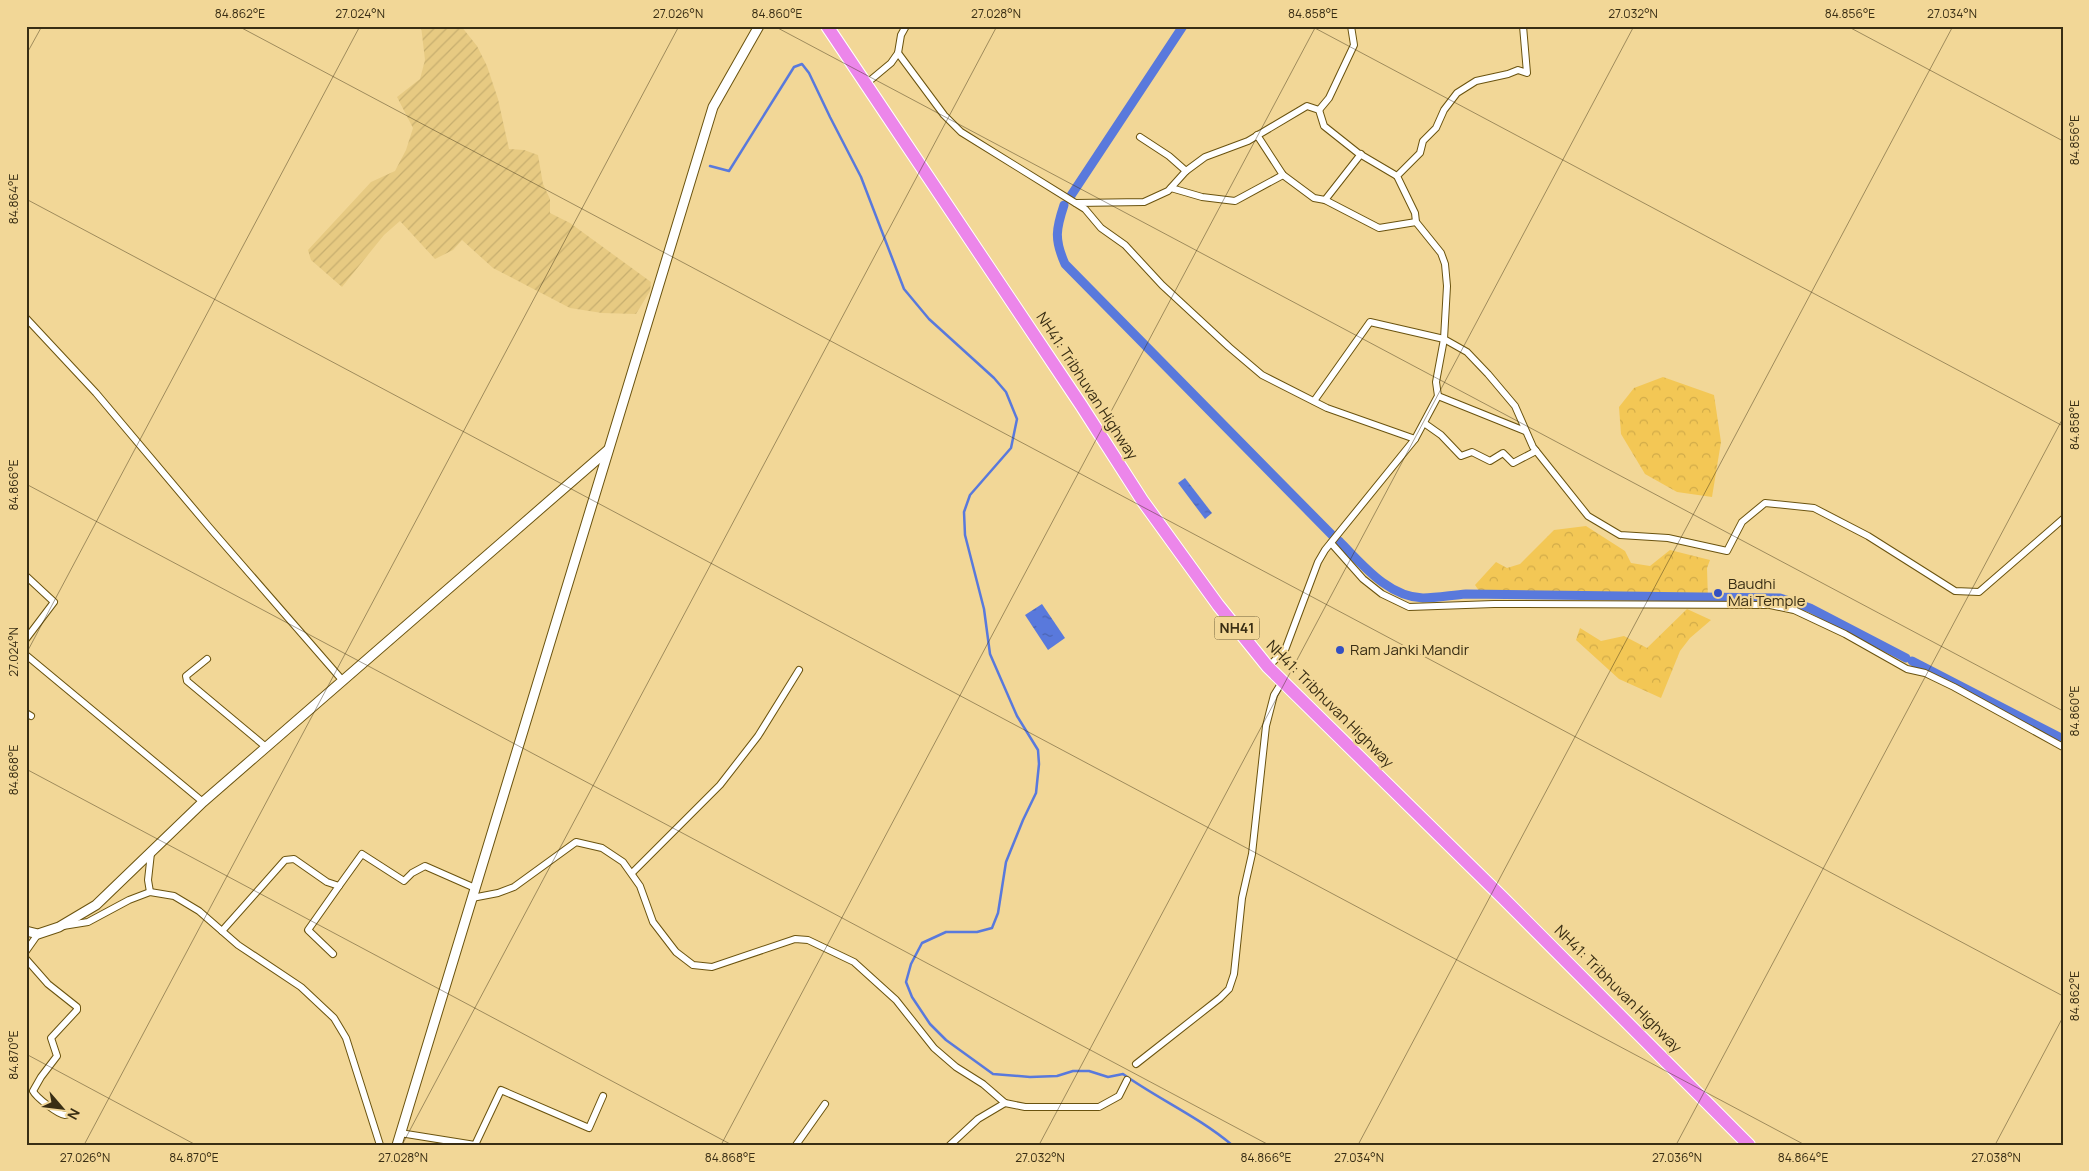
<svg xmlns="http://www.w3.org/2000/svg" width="2089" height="1171" viewBox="0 0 2089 1171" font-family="Manrope,sans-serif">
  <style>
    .industrial { fill: url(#industrial-furrows) }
    .forest { fill: url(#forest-crowns) }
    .water { fill: url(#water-ripples) }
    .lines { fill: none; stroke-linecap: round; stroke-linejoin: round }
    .stream { stroke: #5979dc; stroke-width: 2.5 }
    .canal { stroke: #5979dc; stroke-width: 9 }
    .street-casing { stroke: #6a530f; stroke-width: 8 }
    .secondary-casing { stroke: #6a530f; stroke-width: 11 }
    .highway-casing { stroke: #fff; stroke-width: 14 }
    .street { stroke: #fff; stroke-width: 6 }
    .secondary { stroke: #fff; stroke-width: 9 }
    .highway { stroke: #ec86ea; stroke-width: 12 }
    .ticks { fill: none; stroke: #392e14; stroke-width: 1; stroke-opacity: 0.45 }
    .poi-dot { fill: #3350c1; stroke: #f2d797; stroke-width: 2 }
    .labels { text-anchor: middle; stroke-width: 4.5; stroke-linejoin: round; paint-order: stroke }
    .shield { fill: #f2d797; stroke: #70613b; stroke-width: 1 }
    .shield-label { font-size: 14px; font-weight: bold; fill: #392e14 }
    .street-label { font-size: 15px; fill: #392e14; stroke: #f2d797 }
    .poi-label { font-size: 15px; fill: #392e14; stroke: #f2d797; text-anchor: start }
    .neatline { fill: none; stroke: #392e14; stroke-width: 2 }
    .ticks-label { font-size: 12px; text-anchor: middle; fill: #392e14 }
  </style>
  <defs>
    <pattern id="industrial-furrows" width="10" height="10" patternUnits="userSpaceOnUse" patternTransform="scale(1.25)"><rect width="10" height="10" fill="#e7ca82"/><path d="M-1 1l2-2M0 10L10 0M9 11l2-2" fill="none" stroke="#c7ae6f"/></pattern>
    <pattern id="forest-crowns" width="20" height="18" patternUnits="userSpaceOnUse" patternTransform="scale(1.25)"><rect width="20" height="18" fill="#f3c755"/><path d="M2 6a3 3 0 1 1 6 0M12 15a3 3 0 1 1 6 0" fill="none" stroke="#d1ab49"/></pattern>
    <pattern id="water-ripples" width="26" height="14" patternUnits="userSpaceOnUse" patternTransform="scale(1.25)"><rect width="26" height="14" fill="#5979dc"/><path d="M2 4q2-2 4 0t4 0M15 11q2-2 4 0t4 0" fill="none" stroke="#4b64b1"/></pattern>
  </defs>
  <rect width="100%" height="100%" fill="#f2d797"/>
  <!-- industrial -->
  <path class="industrial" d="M 421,26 L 461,26 L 477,46 L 487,66 L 498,99 L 509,149 L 524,150 L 538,155 L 543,184 L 550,199 L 550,213 L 570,223 L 651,282 L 650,291 L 636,314 L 602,313 L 570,308 L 493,268 L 462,240 L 453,250 L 435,259 L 400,221 L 384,235 L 342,287 L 311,260 L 308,250 L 371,182 L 395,171 L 406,150 L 413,128 L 397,97 L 420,79 L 425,60 Z"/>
  <!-- forest -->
  <g class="forest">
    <path d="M 1663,377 L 1714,395 L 1721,442 L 1712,497 L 1677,492 L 1645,474 L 1621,434 L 1619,407 L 1634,388 Z"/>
    <path d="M 1586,526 L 1625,551 L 1631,563 L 1650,566 L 1670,550 L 1710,560 L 1707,568 L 1708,599 L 1484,598 L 1475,585 L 1496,562 L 1507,568 L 1520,564 L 1554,530 Z"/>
    <path d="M 1687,609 L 1711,620 L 1690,638 L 1680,651 L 1661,698 L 1619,679 L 1576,640 L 1580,628 L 1601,641 L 1624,636 L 1647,648 Z"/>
  </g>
  <!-- water -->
  <g class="water">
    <path d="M 1185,478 L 1212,513 L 1205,519 L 1178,483 Z"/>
    <path d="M 1042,604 L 1065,638 L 1048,650 L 1025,615 Z"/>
  </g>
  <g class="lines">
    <!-- stream -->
    <path class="stream" d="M 710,166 L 729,171 L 794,67 L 802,64 L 809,73 L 830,117 L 861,177 L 904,289 L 929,319 L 994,378 L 1006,392 L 1017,419 L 1011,448 L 970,495 L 964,512 L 965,535 L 984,609 L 990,654 L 1017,716 L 1038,750 L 1039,764 L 1036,793 L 1023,820 L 1006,862 L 998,913 L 992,928 L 977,932 L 946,932 L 922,943 L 911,964 L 906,982 L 912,997 L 930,1024 L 946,1040 L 993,1074 L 1030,1077 L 1057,1076 L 1073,1071 L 1089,1071 L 1108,1077 L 1123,1074 C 1158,1099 1199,1117 1232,1145"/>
    <!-- canal -->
    <g class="canal">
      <path d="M 1070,197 L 1183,26"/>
      <path d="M 1064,205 C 1056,229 1054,239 1065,264 L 1333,536"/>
      <path d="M 1339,541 C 1362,564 1388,597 1423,598 C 1437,598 1452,595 1466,594 L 1780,598 L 1810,608 L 1906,658"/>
      <path d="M 1912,661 L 2063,739"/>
    </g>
    <!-- street casing -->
    <g class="street-casing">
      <g id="street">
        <path d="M 898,53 L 901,35 L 906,26"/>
        <path d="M 867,83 L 891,63 L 898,53 L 944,115 L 961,132 L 1085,209 L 1101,228 L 1125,245 L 1162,285 L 1229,347 L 1262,375 L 1327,408 L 1415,439"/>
        <path d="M 1319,110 L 1329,98 L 1354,45 L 1351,26"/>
        <path d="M 1257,135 L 1283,175 L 1314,198 L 1325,200 L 1379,228 L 1416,222"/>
        <path d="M 1140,137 L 1169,156 L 1186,171"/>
        <path d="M 1171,188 L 1202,197 L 1235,201 L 1283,175"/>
        <path d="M 1325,200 L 1361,154"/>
        <path d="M 1076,203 L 1144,202 L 1168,191 L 1186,171 L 1205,157 L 1248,141 L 1307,106 L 1319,110 L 1324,126 L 1358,153 L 1397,176"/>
        <path d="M 26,318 L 96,393 L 209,527 L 343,681"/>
        <path d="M 1438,396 L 1525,431"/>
        <path d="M 1314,401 L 1370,322 L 1444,339 L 1467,352 L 1488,374 L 1515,406 L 1533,447 L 1588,516 L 1620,535 L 1668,538 L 1727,551 L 1742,522 L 1765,503 L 1814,508 L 1868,536 L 1955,591 L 1979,592 L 2063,519"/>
        <path d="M 1424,423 L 1441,435 L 1461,456 L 1472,452 L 1490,461 L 1503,453 L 1513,463 L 1536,451"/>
        <path d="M 1331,543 L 1363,579 L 1382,594 L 1409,607 L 1494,604 L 1770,605 L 1794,610 L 1845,634 L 1907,669 L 1925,673 L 1954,687 L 2063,747"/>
        <path d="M 26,576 L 54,602 L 26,639"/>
        <path d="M 26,655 L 203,802"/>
        <path d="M 207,659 L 186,676 L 187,681 L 266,747"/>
        <path d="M 1268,667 L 1285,650 L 1318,562 L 1325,550 L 1415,439 L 1438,396 L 1436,382 L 1444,339 L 1447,286 L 1445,264 L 1441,253 L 1416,222 L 1415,213 L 1397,176 L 1420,153 L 1423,141 L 1436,128 L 1444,110 L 1457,93 L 1476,81 L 1508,74 L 1518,70 L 1527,73 L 1523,26"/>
        <path d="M 26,713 L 31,716"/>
        <path d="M 632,873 L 720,785 L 758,736 L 799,670"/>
        <path d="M 150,892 L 148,880 L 151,853"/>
        <path d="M 472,898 L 498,893 L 514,887 L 576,842 L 602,848 L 623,862 L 640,886 L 653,922 L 676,952 L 693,965 L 712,967 L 795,939 L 808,940 L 854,962 L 896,1000 L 934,1048 L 956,1067 L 983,1084 L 1005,1103 L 1025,1107 L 1099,1107 L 1119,1096 L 1127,1080"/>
        <path d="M 63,926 L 88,922 L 129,900 L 150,892 L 174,896 L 199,911 L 238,945 L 301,987 L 334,1018 L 346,1038 L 380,1145"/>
        <path d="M 222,931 L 285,860 L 294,859 L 327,882 L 339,886 L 362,854 L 404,881 L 412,873 L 425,866 L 475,888"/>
        <path d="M 26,951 L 38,934"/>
        <path d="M 333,954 L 308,930 L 339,886"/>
        <path d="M 26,959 L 48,984 L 77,1007 L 77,1010 L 51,1038 L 57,1056 L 41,1077 L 33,1091 C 36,1097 57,1114 65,1115 C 68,1115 70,1113 72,1112"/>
        <path d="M 1136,1064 L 1220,998 L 1229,989 L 1234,974 L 1242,898 L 1252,854 L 1266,726 L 1274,695 L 1282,682"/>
        <path d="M 400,1133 L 475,1145 L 501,1090 L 589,1128 L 603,1096"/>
        <path d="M 796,1145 L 825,1104"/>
        <path d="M 950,1145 L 978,1119 L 1005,1103"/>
      </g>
    </g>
    <!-- secondary casing -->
    <g class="secondary-casing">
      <g id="secondary">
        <path d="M 26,931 L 38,934 L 59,927 L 96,905 L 203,802 L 608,450"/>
        <path d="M 397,1145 L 713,107 L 759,26"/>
      </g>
    </g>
    <!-- highway casing -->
    <g class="highway-casing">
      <path id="highway" d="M 827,26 L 1081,405 L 1142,500 L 1218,605 L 1268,667 L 1503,898 L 1749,1145"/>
    </g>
    <!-- street -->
    <use href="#street" class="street"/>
    <!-- secondary -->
    <use href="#secondary" class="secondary"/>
    <!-- highway -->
    <use href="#highway" class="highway"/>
  </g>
  <!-- ticks -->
  <path class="ticks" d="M 238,26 L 2063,996M 774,26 L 2063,711M 1311,26 L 2063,426M 1847,26 L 2063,141M 26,55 L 42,26M 26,199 L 1805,1145M 26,484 L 1269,1145M 26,654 L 360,26M 26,769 L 732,1145M 26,1054 L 196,1145M 84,1145 L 679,26M 402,1145 L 997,26M 721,1145 L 1316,26M 1039,1145 L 1634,26M 1358,1145 L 1953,26M 1676,1145 L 2063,418M 1995,1145 L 2063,1017"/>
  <!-- markers -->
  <g class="poi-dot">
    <circle cx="1718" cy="593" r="5"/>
    <circle cx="1340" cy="650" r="5"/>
  </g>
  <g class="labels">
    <!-- shield labels -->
    <rect class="shield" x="1214.5" y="616.5" width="45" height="23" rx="4"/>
    <g class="shield-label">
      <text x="1237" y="633">NH41</text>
    </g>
    <!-- street labels -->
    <g class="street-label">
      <text transform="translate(1087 386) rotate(57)" y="5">NH41: Tribhuvan Highway</text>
      <text transform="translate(1330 704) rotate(45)" y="5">NH41: Tribhuvan Highway</text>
      <text transform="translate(1618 989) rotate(45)" y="5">NH41: Tribhuvan Highway</text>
    </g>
    <!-- poi labels -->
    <g class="poi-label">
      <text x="1728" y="589">Baudhi<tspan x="1728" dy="17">Mai Temple</tspan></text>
      <text x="1350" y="655">Ram Janki Mandir</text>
    </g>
  </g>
  <!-- border -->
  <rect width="2089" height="1171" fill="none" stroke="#f2d797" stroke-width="55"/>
  <!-- north arrow -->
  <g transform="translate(62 1108) rotate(118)" stroke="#f2d797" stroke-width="4" paint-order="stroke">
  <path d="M0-4L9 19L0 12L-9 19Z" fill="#392e14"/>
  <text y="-8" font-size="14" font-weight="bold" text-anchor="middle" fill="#392e14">N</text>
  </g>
  <rect x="28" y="28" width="2034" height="1116" class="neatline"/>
  <g class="ticks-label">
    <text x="240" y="18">84.862°E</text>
    <text x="360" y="18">27.024°N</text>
    <text x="678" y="18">27.026°N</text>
    <text x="777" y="18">84.860°E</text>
    <text x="996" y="18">27.028°N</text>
    <text x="1313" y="18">84.858°E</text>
    <text x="1633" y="18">27.032°N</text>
    <text x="1850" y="18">84.856°E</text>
    <text x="1952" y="18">27.034°N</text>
    <text transform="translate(2075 140) rotate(-90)" y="4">84.856°E</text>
    <text transform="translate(14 199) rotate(-90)" y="4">84.864°E</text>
    <text transform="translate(2075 425) rotate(-90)" y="4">84.858°E</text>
    <text transform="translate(14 485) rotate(-90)" y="4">84.866°E</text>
    <text transform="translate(14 652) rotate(-90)" y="4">27.024°N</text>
    <text transform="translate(2075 711) rotate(-90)" y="4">84.860°E</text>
    <text transform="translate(14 770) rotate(-90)" y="4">84.868°E</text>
    <text transform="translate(2075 996) rotate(-90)" y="4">84.862°E</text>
    <text transform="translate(14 1055) rotate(-90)" y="4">84.870°E</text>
    <text x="85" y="1162">27.026°N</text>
    <text x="194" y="1162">84.870°E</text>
    <text x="403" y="1162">27.028°N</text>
    <text x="730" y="1162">84.868°E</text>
    <text x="1040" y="1162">27.032°N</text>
    <text x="1266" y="1162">84.866°E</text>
    <text x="1359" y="1162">27.034°N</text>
    <text x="1677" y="1162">27.036°N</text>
    <text x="1803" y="1162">84.864°E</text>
    <text x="1996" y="1162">27.038°N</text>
  </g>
</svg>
